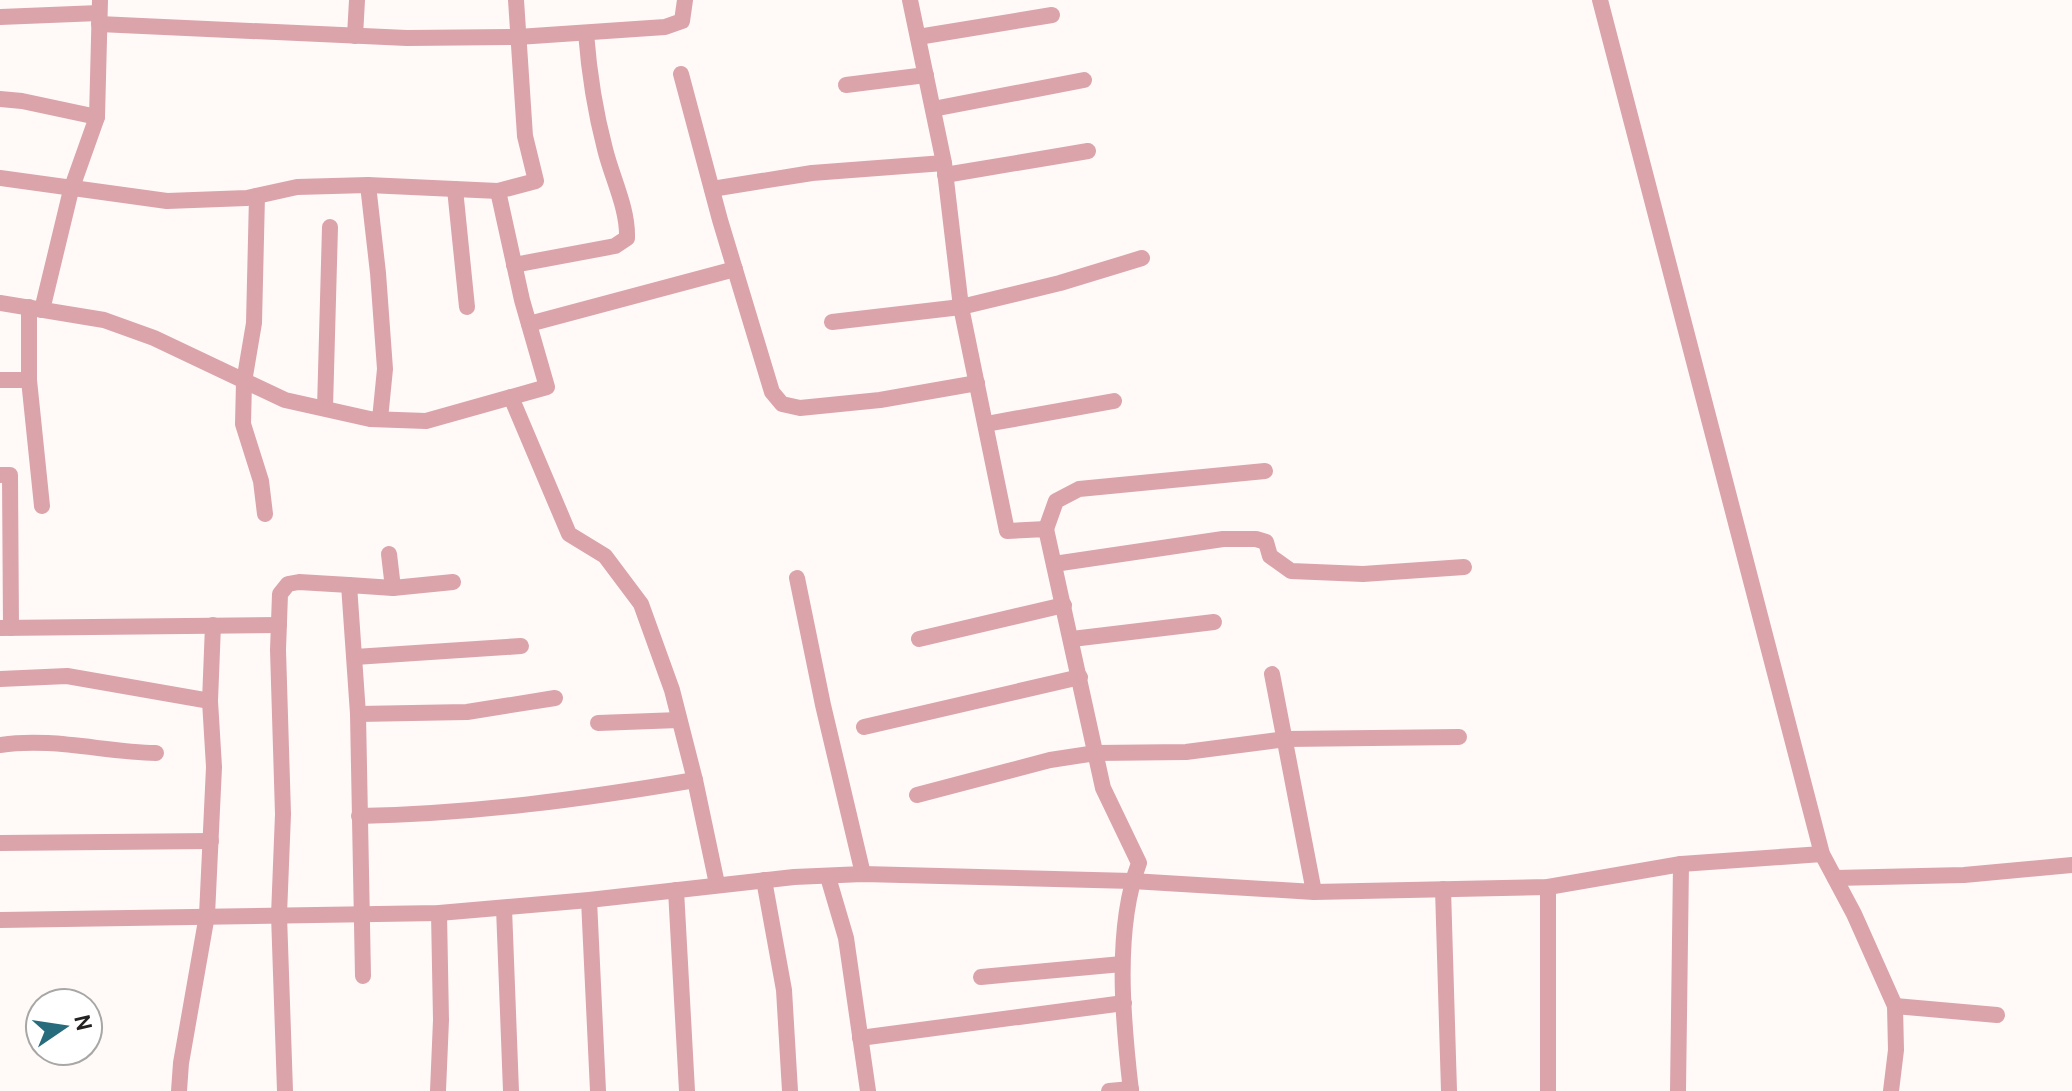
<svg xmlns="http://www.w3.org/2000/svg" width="2072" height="1091" viewBox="0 0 2072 1091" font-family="Cabin,sans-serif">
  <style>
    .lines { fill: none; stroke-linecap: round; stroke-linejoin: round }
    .street { stroke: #dba4ab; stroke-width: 16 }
  </style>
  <rect width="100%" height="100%" fill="#fffaf8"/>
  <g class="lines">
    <!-- street -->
    <g class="street">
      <path d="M 910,0 L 944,163 L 961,307 L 1007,531 L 1046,529 L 1103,788 L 1139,863 C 1114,929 1123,1022 1131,1091"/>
      <path d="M 1600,0 L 1822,854 L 1854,914 L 1895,1006 L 1896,1050 L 1891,1091"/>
      <path d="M 0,17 L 99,13"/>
      <path d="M 99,24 L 407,38 L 518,37 L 665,27 L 682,21 L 685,0"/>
      <path d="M 355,36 L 357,0"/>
      <path d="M 918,37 L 1052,15"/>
      <path d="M 681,74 L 720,220 L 772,392 L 782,404 L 800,408 L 880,400 L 977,383"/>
      <path d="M 846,85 L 926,75"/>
      <path d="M 0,99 L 22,101 L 97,117"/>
      <path d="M 933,109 L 1084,80"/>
      <path d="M 945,175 L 1088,151"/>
      <path d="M 0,178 L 167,201 L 247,198 L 297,187 L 368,185 L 498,191"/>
      <path d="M 368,185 L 378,273 L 385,369 L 380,419"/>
      <path d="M 455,189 L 467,307"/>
      <path d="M 712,189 L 812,173 L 944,163"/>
      <path d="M 257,196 L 254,323 L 244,382 L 243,424 L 261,481 L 265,514"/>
      <path d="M 514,265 L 615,246 L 627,238 C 628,208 612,178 605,149 C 595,111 589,72 586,33"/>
      <path d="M 0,303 L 104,320 L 154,338 L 285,400 L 370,419 L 426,421 L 547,387 L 522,300 L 498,191 L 536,181 L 525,136 L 516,0"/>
      <path d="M 29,307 L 29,380 L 42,506"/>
      <path d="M 42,310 L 71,190 L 97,117 L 100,0"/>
      <path d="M 832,322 L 961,307 L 1060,283 L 1142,258"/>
      <path d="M 529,324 L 735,269"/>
      <path d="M 0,380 L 29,380"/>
      <path d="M 511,397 L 569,534 L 605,556 L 641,604 L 672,690 L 695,780 L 717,884"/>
      <path d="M 325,408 L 330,227"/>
      <path d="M 986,424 L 1114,401"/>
      <path d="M 0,475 L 10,475 L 11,628"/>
      <path d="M 1046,529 L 1056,501 L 1079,489 L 1265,471"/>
      <path d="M 389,554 L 393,588"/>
      <path d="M 1054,564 L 1223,539 L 1256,539 L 1266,542 L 1270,556 L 1291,571 L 1363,574 L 1464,567"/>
      <path d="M 797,578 L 823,705 L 863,874"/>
      <path d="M 0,628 L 279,625"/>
      <path d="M 919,639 L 1064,605"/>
      <path d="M 1072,639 L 1214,622"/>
      <path d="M 355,657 L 521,646"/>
      <path d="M 1272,674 L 1314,892"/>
      <path d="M 0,679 L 67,676 L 210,701"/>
      <path d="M 358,714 L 467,712 L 555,698"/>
      <path d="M 598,723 L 679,720"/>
      <path d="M 864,727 L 1080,677"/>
      <path d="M 0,745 C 51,737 104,752 156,753"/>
      <path d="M 917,795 L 1050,760 L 1096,753 L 1186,752 L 1286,739 L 1459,737"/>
      <path d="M 359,816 C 473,814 583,799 695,780"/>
      <path d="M 0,843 L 211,841"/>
      <path d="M 828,877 L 846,938 L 868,1091"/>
      <path d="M 1835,878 L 1964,875 L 2072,865"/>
      <path d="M 764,880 L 784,990 L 790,1091"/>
      <path d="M 1548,887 L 1548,1091"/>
      <path d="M 1443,889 L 1449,1091"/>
      <path d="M 676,890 L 687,1091"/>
      <path d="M 589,900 L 598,1091"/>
      <path d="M 504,908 L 511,1091"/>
      <path d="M 0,920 L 439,913 L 589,900 L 794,877 L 863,874 L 1132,881 L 1314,892 L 1548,887 L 1681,864 L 1822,854"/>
      <path d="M 363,976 L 358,714 L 349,585 L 393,588 L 453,582"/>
      <path d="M 981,977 L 1122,964"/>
      <path d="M 1895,1006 L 1997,1015"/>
      <path d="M 860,1038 L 1124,1003"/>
      <path d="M 179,1091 L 181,1063 L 207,915 L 214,767 L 210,701 L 213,625"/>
      <path d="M 285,1091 L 279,915 L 283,814 L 278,650 L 280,594 L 288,584 L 299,582 L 349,585"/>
      <path d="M 438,1091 L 441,1020 L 439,913"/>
      <path d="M 1109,1091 L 1131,1089"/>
      <path d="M 1678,1091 L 1681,864"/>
    </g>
  </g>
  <!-- north arrow -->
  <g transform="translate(64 1027) rotate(77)"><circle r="38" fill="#ffffff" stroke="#a7a7a6" stroke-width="2"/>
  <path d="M0-6L14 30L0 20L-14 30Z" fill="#276c7c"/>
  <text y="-12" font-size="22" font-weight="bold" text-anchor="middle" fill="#242221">N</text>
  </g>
</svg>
